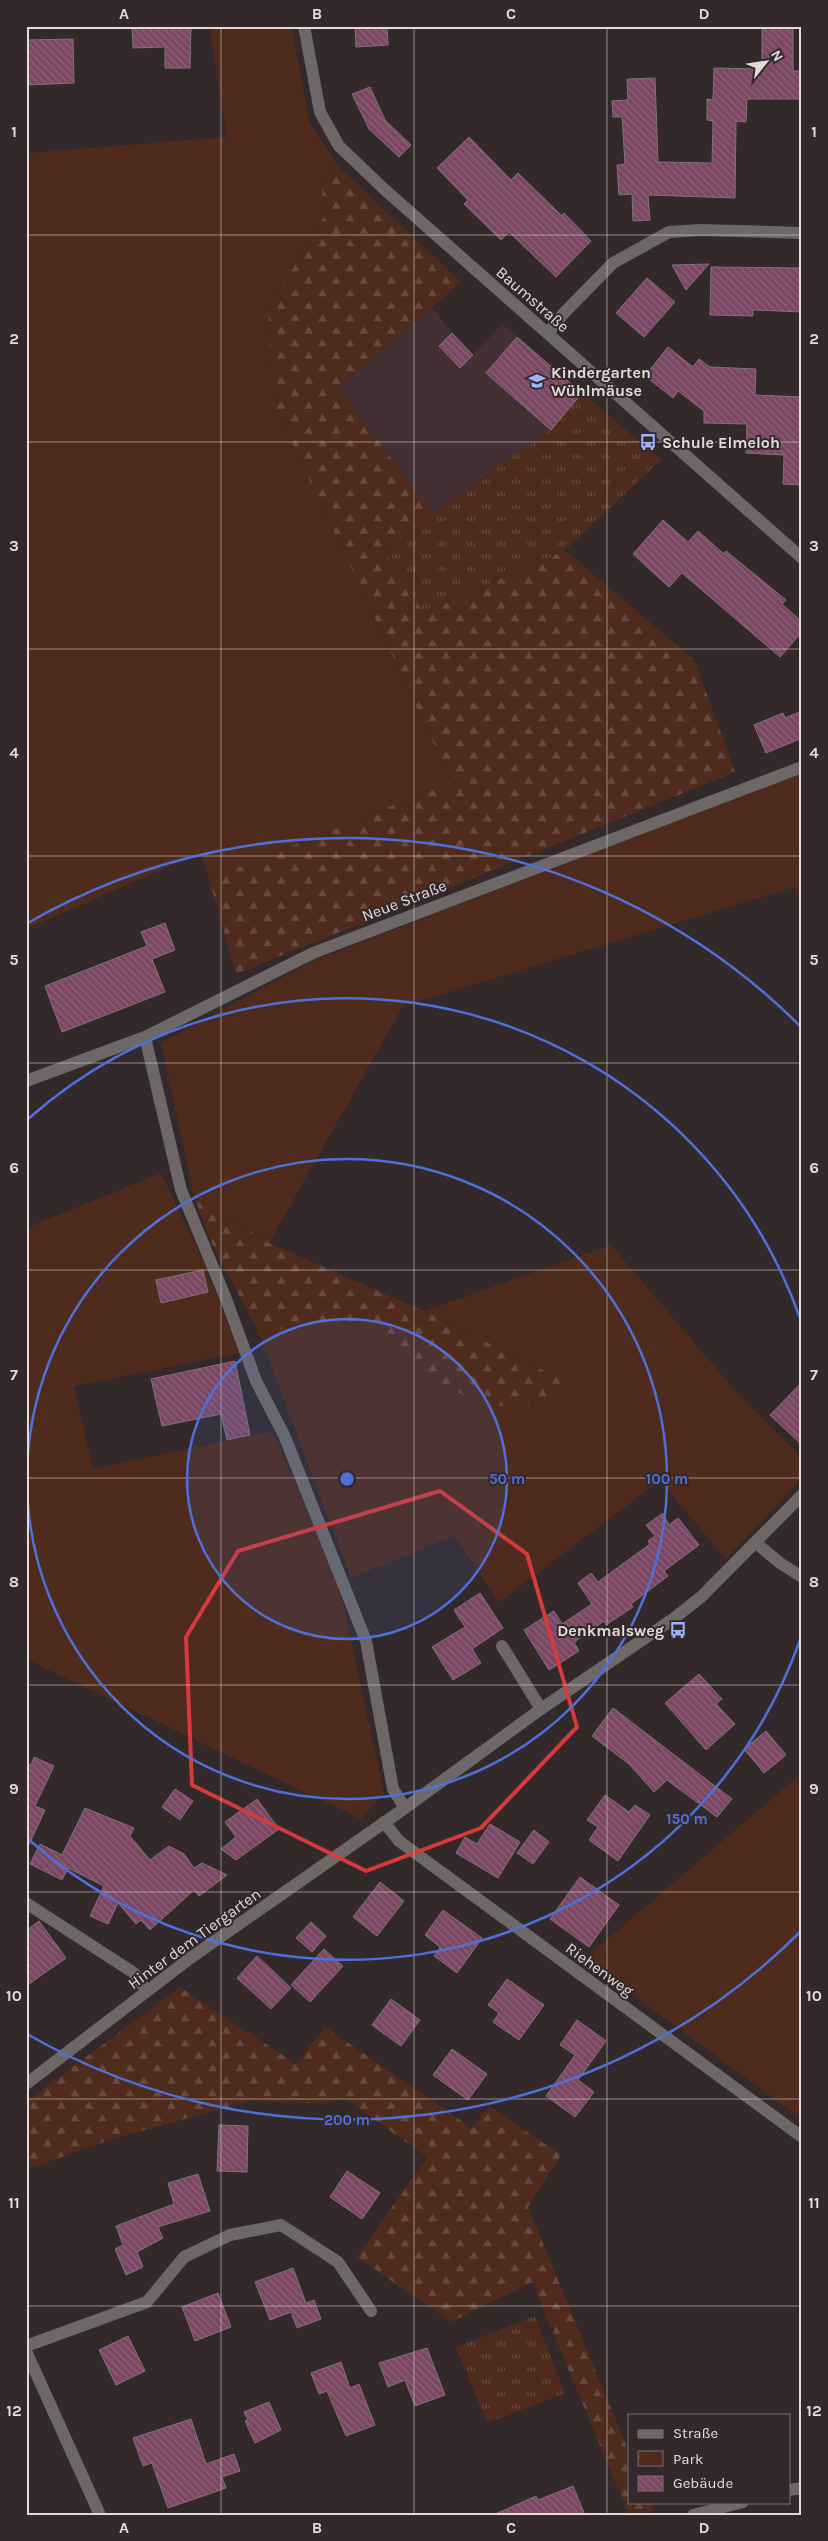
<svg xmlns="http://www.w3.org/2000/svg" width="828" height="2541" viewBox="0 0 828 2541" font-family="Karla,sans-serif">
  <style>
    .built { fill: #423034 }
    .grass { fill: #4f2b1d }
    .forest { fill: url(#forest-firs) }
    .park { fill: url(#park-tufts) }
    .building { fill: url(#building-back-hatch); stroke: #7f7379 }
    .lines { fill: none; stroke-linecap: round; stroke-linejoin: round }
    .minor { stroke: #6d6767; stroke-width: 12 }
    .marked { fill: none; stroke: #d73a3a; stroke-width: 4; stroke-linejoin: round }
    .grid { fill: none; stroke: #e2dadb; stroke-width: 1; stroke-opacity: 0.55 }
    .ring { fill: none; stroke: #4e71d9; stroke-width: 2.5 }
    .labels { text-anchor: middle; stroke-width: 4; stroke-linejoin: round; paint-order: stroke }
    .street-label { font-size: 16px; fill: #e2dadb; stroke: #33282a }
    .poi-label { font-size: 16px; font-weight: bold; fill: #e2dadb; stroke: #33282a; text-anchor: start }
    .centre { fill: #4e71d9; stroke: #33282a; stroke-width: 2.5 }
    .ring-label { font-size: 15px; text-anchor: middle; font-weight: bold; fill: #4e71d9; stroke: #33282a; stroke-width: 4; stroke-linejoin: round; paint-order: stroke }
    .neatline { fill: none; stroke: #e2dadb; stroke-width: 2 }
    .grid-label { font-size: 16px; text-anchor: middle; font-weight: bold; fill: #e2dadb }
  </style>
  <defs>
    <pattern id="forest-firs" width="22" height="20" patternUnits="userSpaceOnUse" patternTransform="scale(1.25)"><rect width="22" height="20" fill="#4f2b1d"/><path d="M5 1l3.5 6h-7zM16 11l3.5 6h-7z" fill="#68493d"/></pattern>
    <pattern id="park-tufts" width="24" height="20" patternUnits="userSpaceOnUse" patternTransform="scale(1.25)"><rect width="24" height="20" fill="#4f2b1d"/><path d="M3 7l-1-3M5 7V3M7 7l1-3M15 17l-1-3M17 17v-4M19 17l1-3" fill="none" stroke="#68493d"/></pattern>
    <pattern id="building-back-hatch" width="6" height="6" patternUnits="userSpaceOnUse" patternTransform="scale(1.25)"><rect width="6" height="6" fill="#7a4663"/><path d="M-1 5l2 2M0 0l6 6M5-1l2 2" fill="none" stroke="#8d6079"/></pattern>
  </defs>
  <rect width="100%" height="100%" fill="#33282a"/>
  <!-- built -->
  <path class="built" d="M 432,307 L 452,333 L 473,355 L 502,324 L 661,460 L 565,550 L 424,613 L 338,388 Z"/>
  <!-- grass -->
  <g class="grass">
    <path d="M 209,26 L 292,26 L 309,122 L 339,167 L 321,179 L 325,215 L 268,309 L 274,405 L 452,782 L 209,879 L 200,853 L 26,929 L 26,153 L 227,137 Z"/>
    <path d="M 802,772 L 802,910 L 794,887 L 403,1006 L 269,1243 L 194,1197 L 161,1043 L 310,962 Z"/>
    <path d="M 161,1173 L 202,1258 L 239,1353 L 74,1386 L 93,1469 L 272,1431 L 338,1580 L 384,1793 L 361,1819 L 26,1659 L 26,1228 Z"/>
    <path d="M 611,1245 L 733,1388 L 802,1458 L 802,1478 L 726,1559 L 660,1481 L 499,1602 L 454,1536 L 351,1578 L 258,1331 L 377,1322 L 434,1379 L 573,1385 L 424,1311 Z"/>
    <path d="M 802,1773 L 802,2119 L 584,1959 Z"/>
  </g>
  <!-- forest -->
  <g class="forest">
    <path d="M 339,167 L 461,282 L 338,388 L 432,513 L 384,550 L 424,613 L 565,550 L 695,661 L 735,772 L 236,974 L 209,879 L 452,782 L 274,405 L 268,309 L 325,215 L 321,179 Z"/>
    <path d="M 194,1197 L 269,1243 L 424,1311 L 573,1385 L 556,1401 L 485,1407 L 434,1379 L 377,1322 L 258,1331 L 213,1246 Z"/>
    <path d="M 180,1987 L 296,2064 L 325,2027 L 472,2128 L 489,2106 L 561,2155 L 528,2207 L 629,2452 L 629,2502 L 650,2502 L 654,2512 L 629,2515 L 532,2282 L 451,2322 L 357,2257 L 427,2157 L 344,2098 L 324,2104 L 249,2101 L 109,2140 L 26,2170 L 26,2102 Z"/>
  </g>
  <!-- park -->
  <g class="park">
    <path d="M 582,393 L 661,460 L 565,550 L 424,613 L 384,550 L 432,513 L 551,430 Z"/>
    <path d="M 535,2316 L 565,2393 L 487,2423 L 456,2347 Z"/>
  </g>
  <!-- building -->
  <g class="building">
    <path d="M 132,26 L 191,26 L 190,68 L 165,68 L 165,47 L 133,48 Z"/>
    <path d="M 355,26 L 387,26 L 388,45 L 356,47 Z"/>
    <path d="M 762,26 L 793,26 L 793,71 L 802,71 L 802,99 L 747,99 L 746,122 L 736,121 L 735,198 L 648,195 L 650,220 L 633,221 L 632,194 L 619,195 L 617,165 L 625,164 L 622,117 L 613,117 L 612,101 L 628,100 L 627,79 L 655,78 L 658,162 L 712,163 L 713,121 L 707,120 L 707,99 L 713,100 L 714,68 L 762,69 Z"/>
    <path d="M 73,39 L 74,83 L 26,85 L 26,40 Z"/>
    <path d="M 370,87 L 385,120 L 411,145 L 399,157 L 369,129 L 352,94 Z"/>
    <path d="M 469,137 L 511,180 L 518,173 L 562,216 L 564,213 L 591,241 L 556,277 L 509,232 L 501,240 L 464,204 L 468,200 L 437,168 Z"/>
    <path d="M 709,264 L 686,290 L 672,265 Z"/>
    <path d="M 711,267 L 802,268 L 802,312 L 753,310 L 753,316 L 710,315 Z"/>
    <path d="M 647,278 L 675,302 L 644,337 L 616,313 Z"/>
    <path d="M 452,333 L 473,355 L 460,368 L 439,346 Z"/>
    <path d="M 517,337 L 582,393 L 551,430 L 486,373 Z"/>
    <path d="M 668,347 L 693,367 L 699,359 L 710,367 L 756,369 L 755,395 L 802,397 L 802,485 L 783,484 L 784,455 L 746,453 L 747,424 L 704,423 L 704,411 L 678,391 L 673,398 L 645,376 Z"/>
    <path d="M 663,520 L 688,542 L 698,531 L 724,554 L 726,551 L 786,600 L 782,604 L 802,622 L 802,632 L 780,657 L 682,573 L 669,587 L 633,554 Z"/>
    <path d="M 802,711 L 802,738 L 766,753 L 754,725 L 783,713 L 785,718 Z"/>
    <path d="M 165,923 L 175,950 L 152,959 L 165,992 L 62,1032 L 45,986 L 147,946 L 141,932 Z"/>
    <path d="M 203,1270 L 208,1292 L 161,1303 L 156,1280 Z"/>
    <path d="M 235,1361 L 250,1435 L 227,1440 L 221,1414 L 162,1426 L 151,1379 Z"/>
    <path d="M 802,1382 L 802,1445 L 770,1415 Z"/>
    <path d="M 663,1513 L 669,1525 L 678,1518 L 699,1545 L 664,1571 L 668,1576 L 631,1604 L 633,1607 L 606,1625 L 604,1621 L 574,1642 L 579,1651 L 549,1670 L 524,1630 L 554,1611 L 562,1624 L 592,1604 L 578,1583 L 591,1573 L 598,1582 L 650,1544 L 648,1541 L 655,1536 L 646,1525 Z"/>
    <path d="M 480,1593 L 503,1628 L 472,1649 L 481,1663 L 453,1680 L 432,1647 L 465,1627 L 454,1610 Z"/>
    <path d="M 699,1674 L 722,1699 L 716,1704 L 735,1724 L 706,1750 L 665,1703 Z"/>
    <path d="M 613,1708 L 732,1799 L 717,1817 L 667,1780 L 654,1792 L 629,1764 L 592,1736 Z"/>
    <path d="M 766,1731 L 786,1755 L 764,1773 L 744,1749 Z"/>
    <path d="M 34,1757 L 54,1766 L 35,1806 L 45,1810 L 26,1851 L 26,1763 L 31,1765 Z"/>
    <path d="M 175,1789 L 193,1801 L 180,1820 L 162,1807 Z"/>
    <path d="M 605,1795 L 629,1812 L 635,1805 L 650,1815 L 618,1861 L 589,1840 L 598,1827 L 587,1820 Z"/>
    <path d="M 257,1799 L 279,1829 L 236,1860 L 221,1849 L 236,1837 L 225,1822 Z"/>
    <path d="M 85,1808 L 134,1828 L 130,1836 L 150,1860 L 169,1846 L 184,1854 L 194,1868 L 202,1863 L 227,1875 L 199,1896 L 194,1890 L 150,1930 L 141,1920 L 136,1924 L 118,1903 L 108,1924 L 90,1916 L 104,1886 L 68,1868 L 62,1880 L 30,1864 L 40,1844 L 62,1855 Z"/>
    <path d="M 490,1824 L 520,1842 L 498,1878 L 456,1853 L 465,1837 L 477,1844 Z"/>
    <path d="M 534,1830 L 549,1842 L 533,1864 L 517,1853 Z"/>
    <path d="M 580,1877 L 619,1905 L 589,1947 L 550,1919 Z"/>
    <path d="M 380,1882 L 404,1901 L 377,1936 L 353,1917 Z"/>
    <path d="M 443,1910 L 482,1938 L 457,1973 L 434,1956 L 440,1947 L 425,1935 Z"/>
    <path d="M 39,1921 L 66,1958 L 26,1986 L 26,1931 Z"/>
    <path d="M 311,1922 L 326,1936 L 312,1952 L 296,1938 Z"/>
    <path d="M 324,1949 L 343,1966 L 310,2002 L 291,1985 Z"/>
    <path d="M 257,1956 L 291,1988 L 271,2009 L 237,1978 Z"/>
    <path d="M 507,1979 L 544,2005 L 519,2040 L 493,2022 L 499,2013 L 488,2005 Z"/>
    <path d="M 391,1999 L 420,2020 L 401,2046 L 372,2025 Z"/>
    <path d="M 577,2020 L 606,2041 L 578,2080 L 594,2092 L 575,2117 L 546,2096 L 575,2055 L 560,2045 Z"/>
    <path d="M 452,2049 L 487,2074 L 468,2100 L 433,2075 Z"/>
    <path d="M 219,2125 L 248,2126 L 247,2172 L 217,2171 Z"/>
    <path d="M 347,2171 L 380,2193 L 362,2219 L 330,2197 Z"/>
    <path d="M 198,2174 L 210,2211 L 158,2227 L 163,2238 L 137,2252 L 143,2267 L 126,2275 L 115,2249 L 123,2245 L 116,2226 L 174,2204 L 168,2183 Z"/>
    <path d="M 293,2268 L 306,2303 L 314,2300 L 321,2319 L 297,2328 L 291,2312 L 270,2320 L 255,2282 Z"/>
    <path d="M 218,2293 L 231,2327 L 195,2341 L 182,2307 Z"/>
    <path d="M 128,2336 L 145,2371 L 116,2385 L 99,2350 Z"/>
    <path d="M 427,2348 L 445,2395 L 415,2406 L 405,2380 L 388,2387 L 379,2363 Z"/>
    <path d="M 341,2362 L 350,2388 L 359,2384 L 375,2425 L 346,2436 L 327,2391 L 319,2394 L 311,2373 Z"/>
    <path d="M 269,2402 L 281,2430 L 255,2443 L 245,2421 L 248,2420 L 244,2412 Z"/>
    <path d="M 191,2419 L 206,2464 L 234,2454 L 240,2471 L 222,2477 L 226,2488 L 168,2508 L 152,2463 L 143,2466 L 133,2438 Z"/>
    <path d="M 573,2486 L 585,2515 L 493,2515 L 536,2496 L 538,2500 Z"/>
  </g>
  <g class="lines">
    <!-- minor -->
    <g class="minor">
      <path d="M 304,26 L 320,112 L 339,146 L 384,189 L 802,558"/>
      <path d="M 548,333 L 563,314 L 613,263 L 669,232 L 701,230 L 802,233"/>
      <path d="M 145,1037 L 181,1190 L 226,1299 L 256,1381 L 284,1435 L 366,1641 L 393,1789 L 405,1808"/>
      <path d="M 26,1081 L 145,1037 L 313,953 L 802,767"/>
      <path d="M 756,1543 L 780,1563 L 802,1577"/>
      <path d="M 502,1646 L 541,1709"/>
      <path d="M 384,1822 L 399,1841 L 802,2137"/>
      <path d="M 26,1903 L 134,1973 L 147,1991"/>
      <path d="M 26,2084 L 189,1959 L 405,1808 L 541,1709 L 673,1619 L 701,1597 L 802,1495"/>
      <path d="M 26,2346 L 147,2302 L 184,2257 L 230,2235 L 281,2225 L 338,2262 L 371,2311"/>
      <path d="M 26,2351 L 100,2515"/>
      <path d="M 789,2490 L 802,2488"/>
      <path d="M 693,2515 L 743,2502"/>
    </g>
  </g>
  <!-- marked area -->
  <path class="marked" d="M 440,1491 L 527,1554 L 577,1727 L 481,1828 L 366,1871 L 192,1785 L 186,1637 L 238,1551 Z"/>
  <!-- grid -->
  <path class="grid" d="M 221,26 L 221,2515M 414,26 L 414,2515M 607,26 L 607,2515M 26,235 L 802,235M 26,442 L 802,442M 26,649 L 802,649M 26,856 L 802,856M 26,1063 L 802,1063M 26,1270 L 802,1270M 26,1478 L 802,1478M 26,1685 L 802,1685M 26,1892 L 802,1892M 26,2099 L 802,2099M 26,2306 L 802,2306"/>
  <!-- distance rings -->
  <circle cx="347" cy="1479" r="160" fill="#4e71d9" fill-opacity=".12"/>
  <g class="ring">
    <circle cx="347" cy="1479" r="160"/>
    <circle cx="347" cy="1479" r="320"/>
    <path d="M800 1640A481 481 0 0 1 28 1839M28 1119A481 481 0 0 1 800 1318"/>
    <path d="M800 1932A641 641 0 0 1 27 2034M26 924A641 641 0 0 1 800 1026"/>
  </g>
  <!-- icons -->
  <defs>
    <g id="school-bare" transform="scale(1.35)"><path d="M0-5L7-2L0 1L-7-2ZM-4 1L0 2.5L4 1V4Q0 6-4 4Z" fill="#9db4fd" stroke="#33282a" stroke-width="2.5" paint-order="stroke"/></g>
    <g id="bus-bare" transform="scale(1.35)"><path d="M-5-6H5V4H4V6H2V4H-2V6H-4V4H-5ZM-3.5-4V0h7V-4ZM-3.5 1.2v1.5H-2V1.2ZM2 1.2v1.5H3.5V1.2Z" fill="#9db4fd" stroke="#33282a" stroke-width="2.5" paint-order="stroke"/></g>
  </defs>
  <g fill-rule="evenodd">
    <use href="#school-bare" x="537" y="381"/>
    <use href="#bus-bare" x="648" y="442"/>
    <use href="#bus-bare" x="678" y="1630"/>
  </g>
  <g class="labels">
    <!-- street labels -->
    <g class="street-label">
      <text transform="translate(533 299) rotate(41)" y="6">Baumstraße</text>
      <text transform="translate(404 900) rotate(-21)" y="6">Neue Straße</text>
      <text transform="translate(194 1938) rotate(-36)" y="6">Hinter dem Tiergarten</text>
      <text transform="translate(600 1969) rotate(36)" y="6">Riehenweg</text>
    </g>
    <!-- poi labels -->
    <g class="poi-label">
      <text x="551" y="378">Kindergarten<tspan x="551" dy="18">Wühlmäuse</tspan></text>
      <text x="662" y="448">Schule Elmeloh</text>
      <text x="664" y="1636" text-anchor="end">Denkmalsweg</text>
    </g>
  </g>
  <circle cx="347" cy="1479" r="8" class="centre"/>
  <g class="ring-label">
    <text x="507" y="1484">50 m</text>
    <text x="667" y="1484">100 m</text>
    <text x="687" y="1824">150 m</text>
    <text x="347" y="2125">200 m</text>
  </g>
  <!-- border -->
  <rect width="828" height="2541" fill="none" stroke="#33282a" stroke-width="55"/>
  <!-- legend -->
  <rect x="628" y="2414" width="162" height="90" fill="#33282a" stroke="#796f71"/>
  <rect x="638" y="2430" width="25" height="8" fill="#6d6767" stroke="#796f71"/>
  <text x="673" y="2438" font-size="15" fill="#e2dadb">Straße</text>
  <rect x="638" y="2451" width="25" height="15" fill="url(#park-tufts)" stroke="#796f71"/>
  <text x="673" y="2464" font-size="15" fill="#e2dadb">Park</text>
  <rect x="638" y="2476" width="25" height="15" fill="url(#building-back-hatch)" stroke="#796f71"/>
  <text x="673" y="2488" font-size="15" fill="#e2dadb">Gebäude</text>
  <!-- north arrow -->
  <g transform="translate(766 62) rotate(60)" stroke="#33282a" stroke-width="4" paint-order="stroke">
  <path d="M0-4L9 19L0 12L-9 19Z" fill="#e2dadb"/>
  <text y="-8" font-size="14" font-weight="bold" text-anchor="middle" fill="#e2dadb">N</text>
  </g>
  <rect x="28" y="28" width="772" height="2486" class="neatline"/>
  <g class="grid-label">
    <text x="124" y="19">A</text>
    <text x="317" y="19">B</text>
    <text x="511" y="19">C</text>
    <text x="704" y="19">D</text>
    <text x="14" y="137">1</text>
    <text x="814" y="137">1</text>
    <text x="14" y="344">2</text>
    <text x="814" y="344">2</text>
    <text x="14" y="551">3</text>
    <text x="814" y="551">3</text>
    <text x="14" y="758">4</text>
    <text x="814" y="758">4</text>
    <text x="14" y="965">5</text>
    <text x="814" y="965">5</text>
    <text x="14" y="1173">6</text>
    <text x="814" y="1173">6</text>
    <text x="14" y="1380">7</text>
    <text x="814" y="1380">7</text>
    <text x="14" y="1587">8</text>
    <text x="814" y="1587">8</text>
    <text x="14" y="1794">9</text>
    <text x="814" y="1794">9</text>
    <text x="14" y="2001">10</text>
    <text x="814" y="2001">10</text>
    <text x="14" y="2208">11</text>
    <text x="814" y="2208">11</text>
    <text x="14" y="2416">12</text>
    <text x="814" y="2416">12</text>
    <text x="124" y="2533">A</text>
    <text x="317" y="2533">B</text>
    <text x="511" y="2533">C</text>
    <text x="704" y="2533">D</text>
  </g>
</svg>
